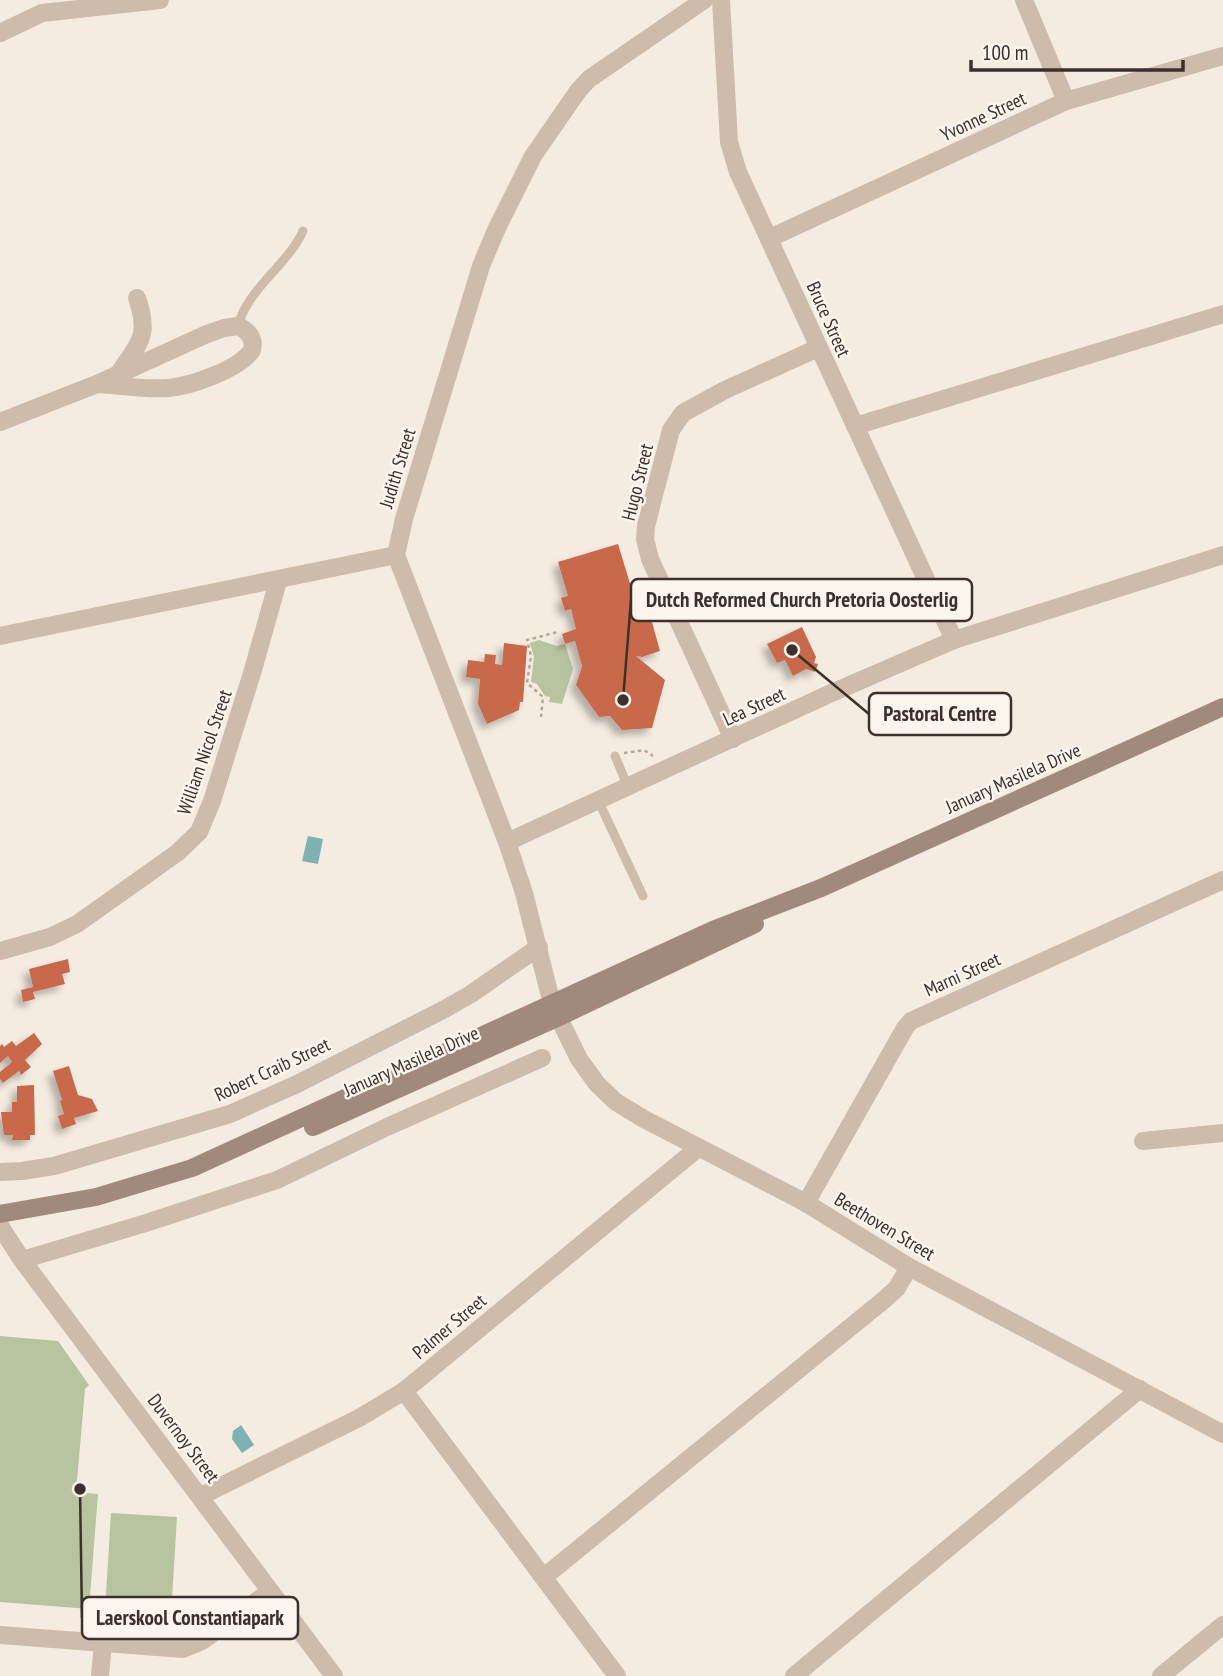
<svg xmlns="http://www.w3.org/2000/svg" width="1223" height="1676" viewBox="0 0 1223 1676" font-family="'PT Sans Narrow',sans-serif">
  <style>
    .green { fill: #b8c4a0 }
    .water { fill: #7fb0b2 }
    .building { fill: #c8694b; filter: url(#shadow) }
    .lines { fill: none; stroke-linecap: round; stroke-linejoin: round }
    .path { stroke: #b9a596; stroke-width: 2.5; stroke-dasharray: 3.5 3.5; stroke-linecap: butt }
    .service { stroke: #cdbbac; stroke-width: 9 }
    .minor { stroke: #cdbbac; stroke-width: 18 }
    .secondary { stroke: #a18a7d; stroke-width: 18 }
    .labels { text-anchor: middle; stroke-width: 5; stroke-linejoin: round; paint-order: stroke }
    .street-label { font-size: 19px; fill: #3b302b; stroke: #fbf5ee }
    .leader { fill: none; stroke: #3b302b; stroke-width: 2.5 }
    .callout-dot { fill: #3b302b; stroke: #fbf5ee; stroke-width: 2.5 }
    .callout { fill: #fbf5ee; stroke: #3b302b; stroke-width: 2.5 }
    .callout-label { font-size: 21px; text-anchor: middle; font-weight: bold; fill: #3b302b }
  </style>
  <defs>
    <filter id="shadow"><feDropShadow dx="-5.5" dy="5.5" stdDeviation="3.5" flood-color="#0004"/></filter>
  </defs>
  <rect width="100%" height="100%" fill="#f4ebe1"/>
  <!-- green -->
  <g class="green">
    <path d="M 539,640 L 557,646 L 565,644 L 573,669 L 562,704 L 549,702 L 550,697 L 545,696 L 537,684 L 531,682 L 534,657 L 530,643 Z"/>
    <path d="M 0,1336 L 58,1341 L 89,1385 L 85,1389 L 76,1492 L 98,1494 L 89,1609 L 0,1602 Z"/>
    <path d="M 111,1513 L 177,1517 L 171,1615 L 105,1611 Z"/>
  </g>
  <!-- water -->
  <g class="water">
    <path d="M 308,836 L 323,839 L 318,864 L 302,861 Z"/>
    <path d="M 241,1425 L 254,1445 L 242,1453 L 232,1439 L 233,1431 Z"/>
  </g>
  <!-- building -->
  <g class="building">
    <path d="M 618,544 L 632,590 L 635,589 L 641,606 L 647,604 L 660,651 L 642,657 L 636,656 L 665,680 L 652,728 L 622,730 L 610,716 L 599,717 L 576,685 L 582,666 L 575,641 L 565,644 L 562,634 L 576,629 L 571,609 L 565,611 L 561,598 L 568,596 L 558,562 Z"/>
    <path d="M 802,627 L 816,657 L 814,663 L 818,664 L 815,672 L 806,669 L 793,676 L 785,660 L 777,663 L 767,644 Z"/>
    <path d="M 504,643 L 527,646 L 523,702 L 520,702 L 519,710 L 487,724 L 478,704 L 480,679 L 466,677 L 468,660 L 484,662 L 485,654 L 496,655 L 495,664 L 502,665 Z"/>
    <path d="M 68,959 L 70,972 L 62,974 L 65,984 L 33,992 L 35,999 L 23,1002 L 21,990 L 33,987 L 29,969 Z"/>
    <path d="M 34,1033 L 42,1044 L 25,1060 L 31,1067 L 21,1075 L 19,1071 L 3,1083 L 0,1079 L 0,1072 L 12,1062 L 8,1056 L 0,1063 L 0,1046 L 2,1044 L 4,1047 L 12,1041 L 16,1046 Z"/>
    <path d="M 69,1066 L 78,1095 L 92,1099 L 98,1111 L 74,1118 L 76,1124 L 62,1129 L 58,1116 L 64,1114 L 60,1101 L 62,1100 L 53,1071 Z"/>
    <path d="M 34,1085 L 35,1135 L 30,1135 L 30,1140 L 12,1140 L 13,1135 L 4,1135 L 1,1112 L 12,1112 L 12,1102 L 17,1102 L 17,1086 Z"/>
  </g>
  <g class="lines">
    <!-- path -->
    <g class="path">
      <path d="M 634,585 L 642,582"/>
      <path d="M 541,717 L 543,697 L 527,683 L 531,656 L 527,640 L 558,632"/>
      <path d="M 624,753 L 644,750 L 653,756"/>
    </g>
    <!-- service -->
    <g class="service">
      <path d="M 238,326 C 247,289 287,266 303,231"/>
      <path d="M 615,756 L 628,787"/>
      <path d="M 598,800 L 643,896"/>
    </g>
    <!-- minor -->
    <g class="minor">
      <path d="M 704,0 L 589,79 L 578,91 L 533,156 L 497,228 L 481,266 L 404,519 L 396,555 L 507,842 L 524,893 L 552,1004 L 579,1059 L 597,1084 L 616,1102 L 644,1119 L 806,1203 L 909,1267 L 1223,1434"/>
      <path d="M 721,0 L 729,142 L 738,172 L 954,640"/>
      <path d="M 1024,0 L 1066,101"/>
      <path d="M 0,33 L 42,13 L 160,0"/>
      <path d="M 770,238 L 1066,101 L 1223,56"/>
      <path d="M 119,373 C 140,342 150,336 137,298"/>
      <path d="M 0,422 L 97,384 L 207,334 L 224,328 L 238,326 C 249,331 255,339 252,350 C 240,369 191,386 168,388 C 145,390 120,385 97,384"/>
      <path d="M 855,426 L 1223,314"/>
      <path d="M 0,636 L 396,555"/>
      <path d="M 733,739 L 650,559 L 645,539 L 646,526 L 671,430 L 683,413 L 725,390 L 818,348"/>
      <path d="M 507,842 L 827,695 L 954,640 L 1223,555"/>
      <path d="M 0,951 L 50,937 L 77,924 L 177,853 L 199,832 L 212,801 L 253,670 L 278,581"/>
      <path d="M 1143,1141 L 1223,1133"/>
      <path d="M 0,1172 L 22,1171 L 54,1166 L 230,1114 L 297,1084 L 443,1010 L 471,994 L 539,947"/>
      <path d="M 806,1203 L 905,1028 L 911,1021 L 1223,880"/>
      <path d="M 0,1226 L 22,1260 L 334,1676"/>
      <path d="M 22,1260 L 146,1223 L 277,1180 L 387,1127 L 542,1058"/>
      <path d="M 404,1391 L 617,1676"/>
      <path d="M 201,1496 L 359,1418 L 404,1391 L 698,1148"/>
      <path d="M 544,1577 L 885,1299 L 897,1288 L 909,1267"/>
      <path d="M 0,1635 L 183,1649 L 202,1641 L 269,1592"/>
      <path d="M 100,1676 L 103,1643"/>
      <path d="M 794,1676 L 1140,1389"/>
      <path d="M 1161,1676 L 1223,1625"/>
    </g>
    <!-- secondary -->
    <g class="secondary">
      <path d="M 313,1127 L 557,1018 L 755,924"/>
      <path d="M 0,1214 L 96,1197 L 192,1168 L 713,930 L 821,888 L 1223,707"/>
    </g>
  </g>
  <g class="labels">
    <!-- street labels -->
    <g class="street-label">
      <text transform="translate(983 116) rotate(-25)" y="7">Yvonne Street</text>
      <text transform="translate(829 319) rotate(66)" y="7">Bruce Street</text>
      <text transform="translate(397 468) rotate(-73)" y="7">Judith Street</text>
      <text transform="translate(637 482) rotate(-76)" y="7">Hugo Street</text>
      <text transform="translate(754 706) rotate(-25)" y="7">Lea Street</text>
      <text transform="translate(204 752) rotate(-71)" y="7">William Nicol Street</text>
      <text transform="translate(1013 778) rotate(-24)" y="7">January Masilela Drive</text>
      <text transform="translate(962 974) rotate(-24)" y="7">Marni Street</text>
      <text transform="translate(411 1061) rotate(-24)" y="7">January Masilela Drive</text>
      <text transform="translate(272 1069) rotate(-25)" y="7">Robert Craib Street</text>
      <text transform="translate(885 1226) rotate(31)" y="7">Beethoven Street</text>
      <text transform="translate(449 1326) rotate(-40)" y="7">Palmer Street</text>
      <text transform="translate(184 1438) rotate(53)" y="7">Duvernoy Street</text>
    </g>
  </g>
  <!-- callouts -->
  <path class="leader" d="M623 700L631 600M792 650L869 714M80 1489L82 1618"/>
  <g class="callout-dot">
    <circle cx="623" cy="700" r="7"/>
    <circle cx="792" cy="650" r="7"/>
    <circle cx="80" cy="1489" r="7"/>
  </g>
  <g class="callout">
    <rect x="631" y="579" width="341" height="42" rx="7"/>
    <rect x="869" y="693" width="142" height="42" rx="7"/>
    <rect x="82" y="1597" width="216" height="42" rx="7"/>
  </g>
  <g class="callout-label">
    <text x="802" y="607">Dutch Reformed Church Pretoria Oosterlig</text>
    <text x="940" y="721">Pastoral Centre</text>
    <text x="190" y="1625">Laerskool Constantiapark</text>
  </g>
  <!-- scale -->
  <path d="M971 60v10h212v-10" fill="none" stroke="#3b302b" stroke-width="3.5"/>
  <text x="982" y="60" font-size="21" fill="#3b302b" stroke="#fbf5ee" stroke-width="5" paint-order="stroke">100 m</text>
</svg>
